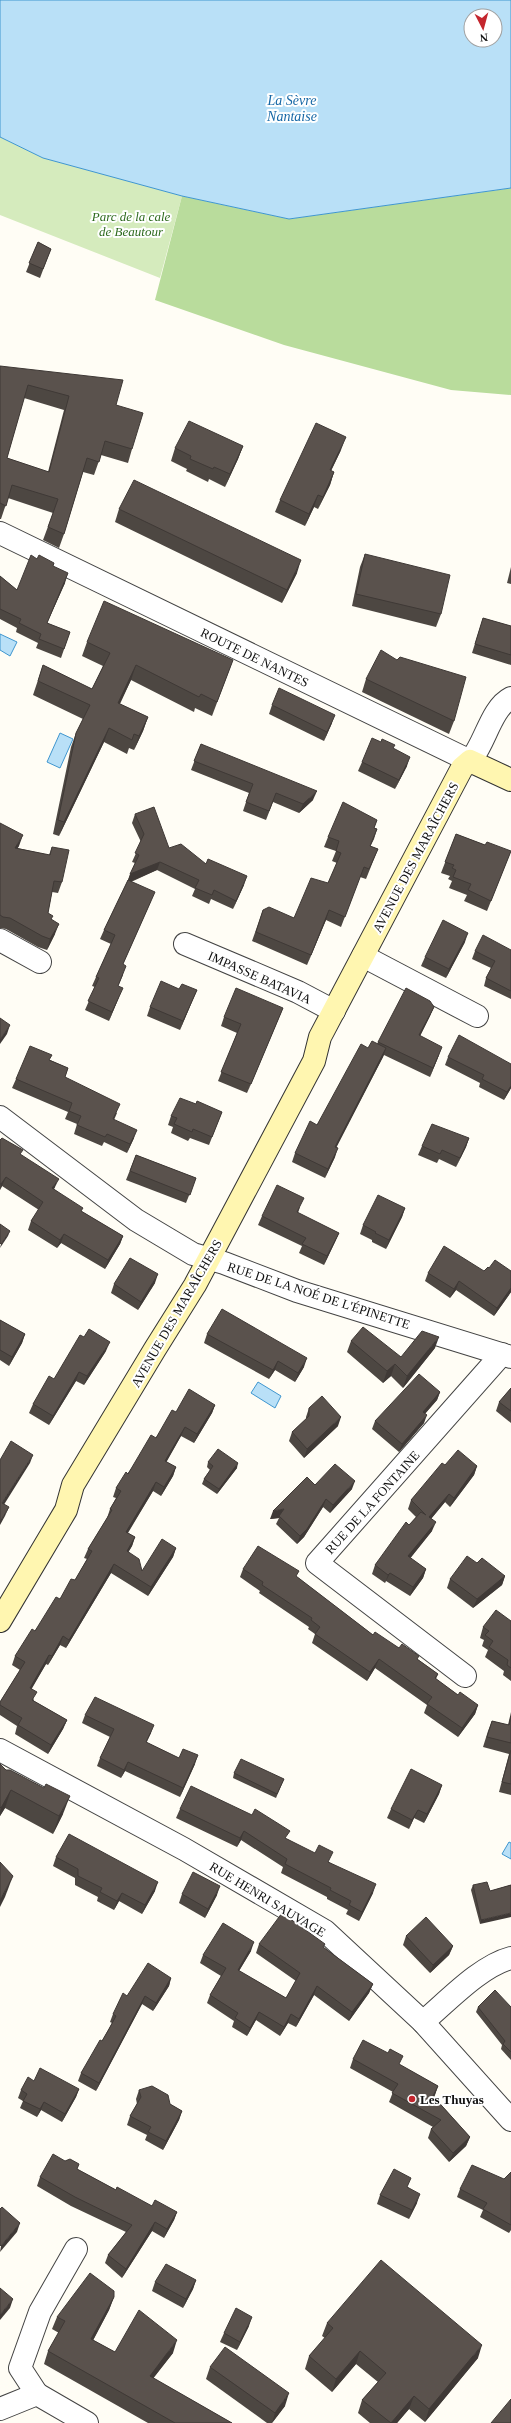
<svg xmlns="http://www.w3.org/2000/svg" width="511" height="2423" viewBox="0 0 511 2423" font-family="'Times New Roman',serif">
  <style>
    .green { fill: #d5ebbd }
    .forest { fill: #b9dc9c }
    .water { fill: #b9e0f7; stroke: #3f96cf; fill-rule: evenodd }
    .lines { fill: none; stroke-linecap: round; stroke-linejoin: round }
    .minor-casing { stroke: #444; stroke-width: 24 }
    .tertiary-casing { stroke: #444; stroke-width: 24 }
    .secondary-casing { stroke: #333; stroke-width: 24 }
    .minor { stroke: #fff; stroke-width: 22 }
    .tertiary { stroke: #fff; stroke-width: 22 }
    .secondary { stroke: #fff6b0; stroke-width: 22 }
    .wall { fill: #4d4742; fill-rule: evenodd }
    .shaded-wall { fill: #3f3936 }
    .building { fill: #5a524d; stroke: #3f3936; fill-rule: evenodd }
    .poi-dot { fill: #c4262e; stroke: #fff; stroke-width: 1.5 }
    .labels { text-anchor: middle; stroke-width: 4; stroke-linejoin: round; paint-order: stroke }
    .park-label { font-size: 13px; font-style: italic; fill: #2f6b1f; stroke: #fff }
    .street-label { font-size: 13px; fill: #111; stroke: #fff }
    .poi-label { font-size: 13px; font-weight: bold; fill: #111; stroke: #fff; text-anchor: start }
    .water-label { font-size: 14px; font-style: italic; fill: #1768a6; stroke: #fff }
  </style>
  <rect width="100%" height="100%" fill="#fffdf5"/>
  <!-- green -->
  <path class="green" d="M 0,137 L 43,158 L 182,196 L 160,278 L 0,215 Z"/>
  <!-- forest -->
  <path class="forest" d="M 511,188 L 511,395 L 451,390 L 284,345 L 155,300 L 182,196 L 289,219 Z"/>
  <!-- water -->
  <g class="water">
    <path d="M 0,0 L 511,0 L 511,188 L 289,219 L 182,196 L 43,158 L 0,137 ZM 471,16 L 495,16 L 495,40 L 471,40 Z"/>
    <path d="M 0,634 L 17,642 L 10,656 L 0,650 Z"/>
    <path d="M 60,733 L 73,739 L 60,768 L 47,762 Z"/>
    <path d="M 258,1382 L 281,1396 L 275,1408 L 251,1393 Z"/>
    <path d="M 509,1842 L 511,1843 L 511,1859 L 502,1854 Z"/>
  </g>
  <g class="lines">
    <!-- minor casing -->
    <g class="minor-casing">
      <g id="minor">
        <path d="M 470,761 C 485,744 491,708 511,698"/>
        <path d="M 0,940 L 40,962"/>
        <path d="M 185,944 L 298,992 L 334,1011"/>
        <path d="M 363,956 L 477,1016"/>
        <path d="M 0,1117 L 136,1220 L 193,1254 L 224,1263 L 297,1291 L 511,1357"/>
        <path d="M 465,1676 L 317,1563 L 502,1354"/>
        <path d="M 0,1750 L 184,1849 L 325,1931 L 423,2022 L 511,2120"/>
        <path d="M 423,2022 C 447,2002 480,1966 511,1958"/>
        <path d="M 37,2394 L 20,2368 L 40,2312 L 76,2249"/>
        <path d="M 0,2409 L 37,2394 L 87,2423"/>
      </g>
    </g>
    <!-- tertiary casing -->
    <g class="tertiary-casing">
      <path id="tertiary" d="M 0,533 L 470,761"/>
    </g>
    <!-- secondary casing -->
    <g class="secondary-casing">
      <path id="secondary" d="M 0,1621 L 66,1510 L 73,1485 L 155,1349 L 195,1285 L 314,1061 L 320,1037 L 462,768 L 470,761 L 511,780"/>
    </g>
    <!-- minor -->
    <use href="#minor" class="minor"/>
    <!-- tertiary -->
    <use href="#tertiary" class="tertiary"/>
    <!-- secondary -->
    <use href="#secondary" class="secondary"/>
  </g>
  <!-- wall -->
  <g class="wall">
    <path d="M 38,242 L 51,249 L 40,278 L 26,272 Z"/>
    <path d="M 0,366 L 116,405 L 132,449 L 128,463 L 101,455 L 94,475 L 83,472 L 64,534 L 59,548 L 43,540 L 53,513 L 8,498 L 1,519 L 0,519 ZM 24,398 L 64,410 L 48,472 L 7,458 Z"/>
    <path d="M 243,446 L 238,459 L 225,487 L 209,479 L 208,482 L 186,471 L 187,469 L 171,461 L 175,448 Z"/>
    <path d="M 341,450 L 331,471 L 334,472 L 330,485 L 318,509 L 314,507 L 305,526 L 275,512 L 280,500 Z"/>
    <path d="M 119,509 L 297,573 L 282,603 L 115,522 Z"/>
    <path d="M 365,554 L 441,614 L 436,627 L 352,606 L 360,567 Z"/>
    <path d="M 53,566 L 65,583 L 47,623 L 70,632 L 61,658 L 36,648 L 38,643 L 16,632 L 17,628 L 0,619 L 0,576 L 17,590 Z"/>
    <path d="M 511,567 L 511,584 L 507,583 Z"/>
    <path d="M 483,618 L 511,626 L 511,665 L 472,653 Z"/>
    <path d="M 87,642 L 233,660 L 212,716 L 195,708 L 194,712 L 131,680 L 120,704 L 148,717 L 143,731 L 134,750 L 129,748 L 127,754 L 104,742 L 59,836 L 53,834 L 71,747 L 76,733 L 83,719 L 33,695 L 43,665 L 92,689 L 103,666 L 82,656 Z"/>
    <path d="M 397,660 L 454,721 L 449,734 L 362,692 L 366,679 Z"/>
    <path d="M 272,705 L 332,723 L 324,741 L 269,714 Z"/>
    <path d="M 201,744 L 313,800 L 299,813 L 273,802 L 266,820 L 243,811 L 249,793 L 191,770 Z"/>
    <path d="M 393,748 L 407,766 L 395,789 L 358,771 L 362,762 Z"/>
    <path d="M 135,814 L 169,848 L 206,864 L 244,885 L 233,909 L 211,899 L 209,904 L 192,896 L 195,889 L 157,870 L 131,882 L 151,901 L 123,964 L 123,975 L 118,986 L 119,997 L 109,1021 L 85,1010 L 95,987 L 92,986 L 96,977 L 111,944 L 100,939 L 104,930 L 128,880 L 135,863 L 132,862 L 141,842 L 132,823 Z"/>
    <path d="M 377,820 L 374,828 L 377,829 L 370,846 L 378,849 L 366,879 L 360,877 L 341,927 L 326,920 L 307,965 L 252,941 L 263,910 L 294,918 L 328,883 L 337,863 L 332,861 L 336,851 L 324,847 L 328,837 Z"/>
    <path d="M 0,823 L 19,846 L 17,848 L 49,855 L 52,847 L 62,882 L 58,893 L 52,892 L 48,913 L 52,920 L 55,934 L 47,950 L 38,947 L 6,929 L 0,928 Z"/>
    <path d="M 456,834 L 485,845 L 511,851 L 487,911 L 464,901 L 467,895 L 449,888 L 452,881 L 448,879 L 450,876 L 441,873 Z"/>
    <path d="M 465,942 L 446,978 L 421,966 L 425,957 Z"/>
    <path d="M 511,950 L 511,999 L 484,986 L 486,978 L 491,968 L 472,959 L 475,951 Z"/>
    <path d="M 179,989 L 197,990 L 180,1030 L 147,1016 L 150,1007 Z"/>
    <path d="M 434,1007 L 430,1016 L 420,1036 L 439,1055 L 430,1077 L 384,1055 L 336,1147 L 335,1157 L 325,1178 L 292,1162 L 295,1153 L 317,1125 L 368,1048 L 377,1044 L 378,1042 Z"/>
    <path d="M 283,1008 L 247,1093 L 218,1081 L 237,1033 L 221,1026 L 224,1017 Z"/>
    <path d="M 448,1057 L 511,1064 L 511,1088 L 504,1100 L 479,1087 L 480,1083 L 445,1065 Z"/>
    <path d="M 50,1060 L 68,1068 L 65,1077 L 117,1113 L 114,1120 L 134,1138 L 127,1153 L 104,1142 L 102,1146 L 74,1134 L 77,1124 L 65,1119 L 68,1112 L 12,1088 L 16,1079 Z"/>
    <path d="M 196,1104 L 222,1112 L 209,1145 L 190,1138 L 188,1141 L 171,1133 L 173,1127 L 168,1125 L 171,1116 Z"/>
    <path d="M 469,1138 L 466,1147 L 456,1167 L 439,1159 L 437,1163 L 418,1155 L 422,1146 Z"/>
    <path d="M 0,1140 L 21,1155 L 55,1187 L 54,1189 L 81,1211 L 123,1236 L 120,1244 L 105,1269 L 61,1243 L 57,1248 L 28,1230 L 31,1221 L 39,1210 L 2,1186 L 0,1190 Z"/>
    <path d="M 136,1155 L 196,1178 L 186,1203 L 126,1180 Z"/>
    <path d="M 300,1207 L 298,1213 L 339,1233 L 335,1242 L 324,1265 L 299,1253 L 302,1246 L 258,1225 L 262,1216 Z"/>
    <path d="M 405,1208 L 402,1217 L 386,1249 L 372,1242 L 372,1240 L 360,1234 L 363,1225 Z"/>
    <path d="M 489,1268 L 511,1271 L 511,1292 L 494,1316 L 456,1290 L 450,1298 L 425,1281 L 428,1273 L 484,1271 Z"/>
    <path d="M 155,1283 L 138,1310 L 111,1293 L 114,1284 Z"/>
    <path d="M 0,1320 L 25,1334 L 22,1343 L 9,1366 L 0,1360 Z"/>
    <path d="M 207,1334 L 304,1367 L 295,1382 L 275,1370 L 269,1379 L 204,1343 Z"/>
    <path d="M 351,1341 L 401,1357 L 435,1348 L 403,1388 L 391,1376 L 383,1383 L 347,1352 Z"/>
    <path d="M 106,1351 L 84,1385 L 76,1381 L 49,1425 L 29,1413 L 33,1404 L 54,1379 Z"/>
    <path d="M 511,1388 L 511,1423 L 496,1411 L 499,1402 Z"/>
    <path d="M 440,1392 L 437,1400 L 425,1414 L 424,1423 L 399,1452 L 372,1429 L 375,1421 Z"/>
    <path d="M 215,1405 L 212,1413 L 194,1443 L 181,1436 L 166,1462 L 176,1467 L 173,1476 L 161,1496 L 153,1491 L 128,1533 L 135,1537 L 132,1546 L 128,1552 L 142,1571 L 176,1548 L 173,1557 L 148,1596 L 111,1573 L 66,1648 L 60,1645 L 48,1665 L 46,1664 L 31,1689 L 34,1701 L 67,1720 L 63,1729 L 48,1754 L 15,1734 L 17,1726 L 0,1715 L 0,1702 L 20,1670 L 12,1665 L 15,1656 L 75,1580 L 87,1559 L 84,1558 L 88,1549 L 107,1518 L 110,1509 L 116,1498 L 113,1497 L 116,1488 L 176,1412 Z"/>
    <path d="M 309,1408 L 338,1426 L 304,1458 L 289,1441 L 292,1432 L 306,1419 L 306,1417 Z"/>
    <path d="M 208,1462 L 237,1468 L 217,1494 L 202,1484 L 204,1479 L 210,1470 L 207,1467 Z"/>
    <path d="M 445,1465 L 477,1466 L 474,1475 L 450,1507 L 445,1502 L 431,1519 L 432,1531 L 410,1558 L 426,1569 L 423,1578 L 410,1596 L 386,1581 L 385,1583 L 372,1574 L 375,1565 L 416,1517 L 408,1509 L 411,1500 Z"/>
    <path d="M 315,1485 L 352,1489 L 330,1513 L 323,1507 L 304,1537 L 297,1544 L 276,1524 L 279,1518 L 270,1519 Z"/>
    <path d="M 477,1563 L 505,1576 L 502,1585 L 473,1608 L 447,1588 L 450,1579 Z"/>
    <path d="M 243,1569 L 297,1577 L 373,1635 L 399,1648 L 417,1659 L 438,1674 L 436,1679 L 458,1695 L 478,1705 L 475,1714 L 458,1737 L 424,1713 L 427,1705 L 375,1668 L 367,1681 L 312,1643 L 315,1634 L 308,1629 L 309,1627 L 259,1593 L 260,1591 L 240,1577 Z"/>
    <path d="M 511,1621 L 511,1681 L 503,1675 L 504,1671 L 485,1657 L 488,1650 L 482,1646 L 484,1640 L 480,1638 L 483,1627 Z"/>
    <path d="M 511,1712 L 511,1795 L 499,1792 L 509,1754 L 483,1747 L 488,1731 L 492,1721 L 508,1725 Z"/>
    <path d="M 85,1715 L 151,1733 L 146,1742 L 179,1758 L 195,1764 L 180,1797 L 125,1771 L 121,1778 L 97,1766 L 100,1758 L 110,1737 L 82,1723 Z"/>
    <path d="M 0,1764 L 6,1770 L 63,1814 L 53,1834 L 5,1808 L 0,1816 Z"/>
    <path d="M 234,1773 L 284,1779 L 276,1798 L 233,1778 Z"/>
    <path d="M 442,1785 L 439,1794 L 424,1823 L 414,1818 L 409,1829 L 387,1818 L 391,1809 Z"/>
    <path d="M 180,1809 L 287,1839 L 329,1862 L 373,1893 L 359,1921 L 346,1914 L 348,1910 L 327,1899 L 327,1897 L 281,1873 L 283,1867 L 241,1840 L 237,1847 L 176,1818 Z"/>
    <path d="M 56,1857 L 155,1891 L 142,1914 L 119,1901 L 114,1910 L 97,1901 L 98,1897 L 75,1885 L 75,1878 L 53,1866 Z"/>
    <path d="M 473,1885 L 490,1891 L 511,1885 L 480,1924 L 471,1890 Z"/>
    <path d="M 182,1894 L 217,1895 L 205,1918 L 179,1903 Z"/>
    <path d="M 406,1936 L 453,1946 L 449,1955 L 430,1973 L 403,1945 Z"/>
    <path d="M 259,1944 L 323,1947 L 373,1984 L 369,1993 L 349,2021 L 314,1995 L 296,2027 L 288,2023 L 280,2036 L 256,2020 L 247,2036 L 232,2027 L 234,2021 L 207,2003 L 210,1995 L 221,1976 L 200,1963 L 203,1955 L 251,1951 L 239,1971 L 286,1998 L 296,1981 L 256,1953 Z"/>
    <path d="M 171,1978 L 169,1986 L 153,2011 L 142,2004 L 96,2091 L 78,2081 L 81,2073 L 102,2041 L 112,2023 L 110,2022 L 113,2014 L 127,1996 Z"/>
    <path d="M 478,2007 L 511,2007 L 511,2060 L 501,2049 L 502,2045 L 476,2012 Z"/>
    <path d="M 353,2059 L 400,2065 L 438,2086 L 434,2097 L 470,2137 L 466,2146 L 449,2162 L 428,2138 L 431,2129 L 433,2127 L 389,2102 L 393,2092 L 350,2068 Z"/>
    <path d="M 34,2081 L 79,2089 L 76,2097 L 62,2122 L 41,2110 L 37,2117 L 20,2108 L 23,2101 L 18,2098 L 21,2090 Z"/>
    <path d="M 139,2090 L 170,2104 L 182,2111 L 179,2120 L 163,2150 L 145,2140 L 147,2135 L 127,2125 L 130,2116 L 137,2104 L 136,2099 Z"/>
    <path d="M 77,2169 L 116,2190 L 152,2206 L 177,2212 L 174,2220 L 164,2238 L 152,2231 L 122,2278 L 105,2263 L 108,2255 L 126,2232 L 71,2206 L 37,2186 L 40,2177 Z"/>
    <path d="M 511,2172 L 511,2230 L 509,2233 L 480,2217 L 483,2210 L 457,2197 L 460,2189 L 504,2179 Z"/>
    <path d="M 408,2187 L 417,2203 L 409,2219 L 377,2204 L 380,2195 Z"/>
    <path d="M 196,2280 L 193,2289 L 183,2308 L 152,2291 L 155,2282 Z"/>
    <path d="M 114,2297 L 109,2310 L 93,2340 L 115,2352 L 173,2353 L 153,2378 L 232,2423 L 148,2423 L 44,2364 L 48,2351 L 59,2333 L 52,2329 L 57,2317 Z"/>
    <path d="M 327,2323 L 478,2358 L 425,2422 L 409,2409 L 397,2423 L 370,2423 L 358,2413 L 362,2400 L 378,2382 L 356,2364 L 332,2392 L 305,2369 L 309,2356 L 325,2338 L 322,2336 Z"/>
    <path d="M 249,2326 L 237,2350 L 220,2342 L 224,2333 Z"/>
    <path d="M 210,2367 L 285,2406 L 272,2423 L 267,2423 L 206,2379 Z"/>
  </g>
  <!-- shaded-wall -->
  <g class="shaded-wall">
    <path d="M 346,437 L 341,450 L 325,483 L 330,470 Z"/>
    <path d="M 243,446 L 238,459 L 225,487 L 230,474 Z"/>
    <path d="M 334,472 L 330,485 L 318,509 L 323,497 Z"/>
    <path d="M 318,495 L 314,507 L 305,526 L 309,514 Z"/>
    <path d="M 301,560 L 297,573 L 282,603 L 287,590 Z"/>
    <path d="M 68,573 L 65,583 L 43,632 L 47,623 Z"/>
    <path d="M 136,665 L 131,680 L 113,717 L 118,703 Z"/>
    <path d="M 335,715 L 332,723 L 324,741 L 327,732 Z"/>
    <path d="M 148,717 L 143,731 L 134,750 L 139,736 Z"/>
    <path d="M 109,728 L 104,742 L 59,836 L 64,822 Z"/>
    <path d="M 410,757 L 407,766 L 395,789 L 399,780 Z"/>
    <path d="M 317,791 L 313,800 L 299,813 L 303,804 Z"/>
    <path d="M 377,829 L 374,839 L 366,855 L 370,846 Z"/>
    <path d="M 23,835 L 19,846 L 11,859 L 15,848 Z"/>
    <path d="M 160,862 L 157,870 L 127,883 L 130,874 Z"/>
    <path d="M 247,876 L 244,885 L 233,909 L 236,901 Z"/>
    <path d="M 329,910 L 326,920 L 307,965 Z"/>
    <path d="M 59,924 L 55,934 L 47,950 L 50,939 Z"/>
    <path d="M 468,933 L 465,942 L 446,978 L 449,969 Z"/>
    <path d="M 123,988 L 119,997 L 109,1021 L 112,1012 Z"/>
    <path d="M 197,990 L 193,999 L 180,1030 L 183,1021 Z"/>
    <path d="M 434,1007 L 430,1016 L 416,1044 L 419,1035 Z"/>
    <path d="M 283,1008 L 279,1016 L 247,1093 L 251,1084 Z"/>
    <path d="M 10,1025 L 7,1034 L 0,1044 L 0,1040 Z"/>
    <path d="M 442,1047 L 439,1055 L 430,1077 L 433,1068 Z"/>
    <path d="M 386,1048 L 383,1057 L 332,1156 L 335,1147 Z"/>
    <path d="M 511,1086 L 511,1088 L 504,1100 L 507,1092 Z"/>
    <path d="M 137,1130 L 134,1138 L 127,1153 L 130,1144 Z"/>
    <path d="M 469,1138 L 466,1147 L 456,1167 L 460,1158 Z"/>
    <path d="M 338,1148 L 335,1157 L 325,1178 L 328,1169 Z"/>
    <path d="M 6,1177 L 2,1186 L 0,1190 L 1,1184 Z"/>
    <path d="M 59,1179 L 55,1187 L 49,1197 L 52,1188 Z"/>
    <path d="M 405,1208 L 402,1217 L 386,1249 L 389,1240 Z"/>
    <path d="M 10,1231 L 8,1236 L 0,1248 L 1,1244 Z"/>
    <path d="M 339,1233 L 335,1242 L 324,1265 L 327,1256 Z"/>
    <path d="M 64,1234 L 61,1243 L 57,1248 L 60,1240 Z"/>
    <path d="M 123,1236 L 120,1244 L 105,1269 L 108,1260 Z"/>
    <path d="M 158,1274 L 155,1283 L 138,1310 L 141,1302 Z"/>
    <path d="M 459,1281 L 456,1290 L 450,1298 L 454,1289 Z"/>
    <path d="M 511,1288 L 511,1292 L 494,1316 L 497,1308 Z"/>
    <path d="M 25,1334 L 22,1343 L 9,1366 L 12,1357 Z"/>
    <path d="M 439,1337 L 435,1348 L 403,1388 L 407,1376 Z"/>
    <path d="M 110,1342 L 106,1351 L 84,1385 L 87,1376 Z"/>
    <path d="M 307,1358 L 304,1367 L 295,1382 L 298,1373 Z"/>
    <path d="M 278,1361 L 275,1370 L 269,1379 L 273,1370 Z"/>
    <path d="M 395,1364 L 391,1376 L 383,1383 L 387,1371 Z"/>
    <path d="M 79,1372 L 76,1381 L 49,1425 L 53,1416 Z"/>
    <path d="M 440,1392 L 437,1400 L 420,1419 L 423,1412 Z"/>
    <path d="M 215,1405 L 212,1413 L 194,1443 L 197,1434 Z"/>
    <path d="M 427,1415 L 424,1423 L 399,1452 L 402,1444 Z"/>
    <path d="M 341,1417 L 338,1426 L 304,1458 L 307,1449 Z"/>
    <path d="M 185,1427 L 181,1436 L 162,1470 L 165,1461 Z"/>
    <path d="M 33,1455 L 30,1463 L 0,1511 L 2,1503 Z"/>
    <path d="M 238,1463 L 237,1468 L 217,1494 L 219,1489 Z"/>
    <path d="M 477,1466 L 474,1475 L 450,1507 L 454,1498 Z"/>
    <path d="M 176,1467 L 173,1476 L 161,1496 L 164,1487 Z"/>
    <path d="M 355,1481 L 352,1489 L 330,1513 L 333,1505 Z"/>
    <path d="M 156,1482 L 153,1491 L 123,1540 L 126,1532 Z"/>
    <path d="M 449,1494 L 445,1502 L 425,1526 L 429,1517 Z"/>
    <path d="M 326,1499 L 323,1507 L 304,1537 L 297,1544 L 300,1536 Z"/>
    <path d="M 9,1507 L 5,1516 L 0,1525 L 0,1522 Z"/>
    <path d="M 284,1509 L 279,1518 L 270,1519 L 273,1511 Z"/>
    <path d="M 436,1522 L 432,1531 L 405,1565 L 408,1556 Z"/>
    <path d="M 135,1537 L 132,1546 L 124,1560 L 127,1551 Z"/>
    <path d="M 176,1548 L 173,1557 L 148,1596 L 151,1587 Z"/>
    <path d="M 114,1564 L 111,1573 L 66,1648 L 69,1640 Z"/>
    <path d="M 426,1569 L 423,1578 L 410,1596 L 413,1587 Z"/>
    <path d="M 390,1573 L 385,1583 L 388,1575 Z"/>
    <path d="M 505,1576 L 502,1585 L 473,1608 L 477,1599 Z"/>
    <path d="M 63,1636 L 60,1645 L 48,1665 L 52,1656 Z"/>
    <path d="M 49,1655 L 46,1664 L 27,1697 L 30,1688 Z"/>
    <path d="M 379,1659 L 375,1668 L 367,1681 L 370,1672 Z"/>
    <path d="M 478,1705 L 475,1714 L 458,1737 L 462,1728 Z"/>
    <path d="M 67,1720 L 63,1729 L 48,1754 L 51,1745 Z"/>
    <path d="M 154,1725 L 151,1733 L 143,1750 L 146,1742 Z"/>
    <path d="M 198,1755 L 195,1764 L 180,1797 L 183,1788 Z"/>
    <path d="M 128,1762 L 125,1771 L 121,1778 L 124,1770 Z"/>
    <path d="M 442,1785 L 439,1794 L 424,1823 L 427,1814 Z"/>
    <path d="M 11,1790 L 5,1808 L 0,1816 L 0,1812 L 1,1808 Z"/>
    <path d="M 70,1796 L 63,1814 L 53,1834 L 59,1816 Z"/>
    <path d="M 418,1810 L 414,1818 L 409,1829 L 412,1820 Z"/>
    <path d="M 244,1831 L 241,1840 L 237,1847 L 240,1838 Z"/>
    <path d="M 13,1876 L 5,1897 L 0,1907 L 0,1900 Z"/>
    <path d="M 158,1882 L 155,1891 L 142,1914 L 145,1905 Z"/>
    <path d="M 376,1884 L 373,1893 L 359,1921 L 362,1912 Z"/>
    <path d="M 220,1886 L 217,1895 L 205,1918 L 208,1909 Z"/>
    <path d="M 122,1893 L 119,1901 L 114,1910 L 117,1901 Z"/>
    <path d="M 511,1913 L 511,1917 L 480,1924 L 481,1920 Z"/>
    <path d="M 254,1942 L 251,1951 L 234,1979 L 238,1970 Z"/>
    <path d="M 453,1946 L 449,1955 L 430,1973 L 433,1965 Z"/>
    <path d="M 171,1978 L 169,1986 L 153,2011 L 156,2003 Z"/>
    <path d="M 373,1984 L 369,1993 L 349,2021 L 352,2012 Z"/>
    <path d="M 317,1986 L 314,1995 L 296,2027 L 299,2019 Z"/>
    <path d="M 145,1996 L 142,2004 L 96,2091 L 99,2083 Z"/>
    <path d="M 259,2012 L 256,2020 L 247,2036 L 250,2028 Z"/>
    <path d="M 291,2014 L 288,2023 L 280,2036 L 284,2027 Z"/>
    <path d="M 438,2086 L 435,2095 L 430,2105 L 433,2096 Z"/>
    <path d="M 79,2089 L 76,2097 L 62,2122 L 65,2114 Z"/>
    <path d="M 44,2102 L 41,2110 L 37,2117 L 40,2109 Z"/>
    <path d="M 182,2111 L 179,2120 L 163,2150 L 166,2141 Z"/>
    <path d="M 470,2137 L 466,2146 L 449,2162 L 453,2153 Z"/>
    <path d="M 420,2194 L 417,2203 L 409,2219 L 412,2210 Z"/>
    <path d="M 177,2212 L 174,2220 L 164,2238 L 167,2229 Z"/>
    <path d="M 155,2222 L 152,2231 L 122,2278 L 126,2269 Z"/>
    <path d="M 20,2223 L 17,2232 L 0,2252 L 1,2246 Z"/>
    <path d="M 196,2280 L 193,2289 L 183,2308 L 186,2299 Z"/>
    <path d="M 114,2297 L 109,2310 L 87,2352 L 91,2339 Z"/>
    <path d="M 13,2299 L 10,2308 L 0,2320 L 0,2315 Z"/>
    <path d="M 252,2317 L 249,2326 L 237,2350 L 240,2342 Z"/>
    <path d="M 177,2340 L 173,2353 L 145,2389 L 150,2376 Z"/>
    <path d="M 482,2345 L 478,2358 L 425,2422 L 429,2409 Z"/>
    <path d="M 360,2351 L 356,2364 L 332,2392 L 336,2379 Z"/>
    <path d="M 289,2393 L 285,2406 L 272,2423 L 275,2413 Z"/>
    <path d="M 414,2396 L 409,2409 L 397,2423 L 391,2423 Z"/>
  </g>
  <!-- building -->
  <g class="building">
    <path d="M 38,242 L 51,249 L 43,269 L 29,263 Z"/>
    <path d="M 0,366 L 123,380 L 116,405 L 143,413 L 132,449 L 105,441 L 99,462 L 87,458 L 64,534 L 48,527 L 58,499 L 12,485 L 6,506 L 0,503 ZM 28,385 L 69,396 L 49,472 L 7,458 Z"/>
    <path d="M 189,421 L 243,446 L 230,474 L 214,467 L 213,469 L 190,459 L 191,456 L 175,448 Z"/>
    <path d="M 316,423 L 346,437 L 330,470 L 334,472 L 323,497 L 318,495 L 309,514 L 280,500 Z"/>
    <path d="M 134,480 L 301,560 L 287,590 L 119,509 Z"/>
    <path d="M 365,554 L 450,575 L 441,614 L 356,594 Z"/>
    <path d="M 31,555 L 37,559 L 39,555 L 54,563 L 53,566 L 68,573 L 47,623 L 70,632 L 64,649 L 39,639 L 41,634 L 19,623 L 21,619 L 0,609 L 0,576 L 17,590 Z"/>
    <path d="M 104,601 L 233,660 L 217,702 L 201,694 L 199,697 L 136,665 L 118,703 L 148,717 L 139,736 L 134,734 L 132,740 L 109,728 L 64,822 L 58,820 L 76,733 L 90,705 L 38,681 L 43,665 L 92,689 L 110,653 L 87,642 Z"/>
    <path d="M 483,618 L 511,626 L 511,655 L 475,644 Z"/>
    <path d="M 381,650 L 397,660 L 400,657 L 466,677 L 454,721 L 366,679 Z"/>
    <path d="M 279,688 L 335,715 L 327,732 L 272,705 Z"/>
    <path d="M 372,738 L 381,742 L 382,739 L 395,745 L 393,748 L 410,757 L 399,780 L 362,762 Z"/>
    <path d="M 201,744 L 317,791 L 303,804 L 276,793 L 269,811 L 246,802 L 253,784 L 194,761 Z"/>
    <path d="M 343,802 L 377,820 L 374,828 L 377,829 L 370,846 L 378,849 L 369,869 L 364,867 L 345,917 L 329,910 L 311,955 L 256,932 L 263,910 L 269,907 L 294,918 L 311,878 L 328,883 L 341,853 L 336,851 L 339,841 L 328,837 Z"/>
    <path d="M 154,807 L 169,848 L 181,844 L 206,864 L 208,859 L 247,876 L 236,901 L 214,890 L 212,895 L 195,888 L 199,880 L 160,862 L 130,874 L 139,855 L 135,853 L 144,834 L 135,814 Z"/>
    <path d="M 0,823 L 23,835 L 15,848 L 50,855 L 52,847 L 69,850 L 62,882 L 54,881 L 48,913 L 53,916 L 51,919 L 59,924 L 50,939 L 42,936 L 10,918 L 3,917 L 0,915 Z"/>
    <path d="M 456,834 L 485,845 L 487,842 L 511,851 L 491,901 L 468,890 L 471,884 L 453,877 L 456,870 L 452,868 L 454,865 L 445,862 Z"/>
    <path d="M 128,880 L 155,892 L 123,964 L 126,966 L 118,986 L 123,988 L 112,1012 L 88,1001 L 99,978 L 96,977 L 115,935 L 104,930 Z"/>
    <path d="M 443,920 L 468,933 L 449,969 L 425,957 Z"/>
    <path d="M 483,935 L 511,950 L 511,991 L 486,978 L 495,961 L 475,951 Z"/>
    <path d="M 161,981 L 179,989 L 182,984 L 197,990 L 183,1021 L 150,1007 Z"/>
    <path d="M 236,988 L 283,1008 L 251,1084 L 221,1072 L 241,1024 L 224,1017 Z"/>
    <path d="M 406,988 L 430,1001 L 434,1007 L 419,1035 L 442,1047 L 433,1068 L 378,1042 Z"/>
    <path d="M 0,1018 L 10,1025 L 0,1040 Z"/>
    <path d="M 459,1035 L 511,1064 L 511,1086 L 507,1092 L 482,1079 L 484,1075 L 448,1057 Z"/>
    <path d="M 372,1041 L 386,1048 L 335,1147 L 338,1148 L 328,1169 L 295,1153 L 310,1121 L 317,1125 L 361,1044 L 368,1048 Z"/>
    <path d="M 30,1046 L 52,1055 L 49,1060 L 68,1068 L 65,1077 L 120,1104 L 113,1119 L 137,1130 L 130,1144 L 107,1134 L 105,1137 L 77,1125 L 81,1116 L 69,1111 L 72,1103 L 16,1079 Z"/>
    <path d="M 180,1098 L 196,1104 L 197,1101 L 222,1112 L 212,1137 L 193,1129 L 192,1132 L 174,1124 L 177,1118 L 171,1116 Z"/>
    <path d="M 432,1124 L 469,1138 L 460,1158 L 442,1150 L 440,1154 L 422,1146 Z"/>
    <path d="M 2,1138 L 23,1150 L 20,1154 L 59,1179 L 52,1188 L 83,1208 L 81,1211 L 123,1236 L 108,1260 L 64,1234 L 60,1240 L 31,1221 L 43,1202 L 6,1177 L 1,1184 L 0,1184 L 0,1140 Z"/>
    <path d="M 136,1155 L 196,1178 L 190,1195 L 130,1171 Z"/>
    <path d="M 277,1185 L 304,1198 L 297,1212 L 339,1233 L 327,1256 L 302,1244 L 306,1238 L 262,1216 Z"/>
    <path d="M 378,1195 L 405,1208 L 389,1240 L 375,1233 L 376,1232 L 363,1225 Z"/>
    <path d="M 0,1224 L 10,1231 L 1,1244 L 0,1243 Z"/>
    <path d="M 444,1246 L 484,1271 L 488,1267 L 489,1268 L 495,1260 L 511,1271 L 511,1288 L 497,1308 L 459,1281 L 454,1289 L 428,1273 Z"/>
    <path d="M 130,1258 L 158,1274 L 141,1302 L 114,1284 Z"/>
    <path d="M 222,1309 L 307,1358 L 298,1373 L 278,1361 L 273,1370 L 207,1334 Z"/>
    <path d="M 0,1320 L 25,1334 L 12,1357 L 0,1350 Z"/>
    <path d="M 363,1327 L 401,1357 L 422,1331 L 439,1337 L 407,1376 L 395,1364 L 387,1371 L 351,1341 Z"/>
    <path d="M 89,1329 L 110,1342 L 87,1376 L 79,1372 L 53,1416 L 33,1404 L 49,1376 L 54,1379 L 80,1335 L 84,1337 Z"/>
    <path d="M 419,1374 L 440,1392 L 423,1412 L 427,1415 L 402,1444 L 375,1421 Z"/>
    <path d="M 511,1388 L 511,1411 L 499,1402 Z"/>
    <path d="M 189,1389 L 215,1405 L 197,1434 L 185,1427 L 165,1461 L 176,1467 L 164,1487 L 156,1482 L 126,1532 L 135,1537 L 127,1551 L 139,1559 L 142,1571 L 162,1539 L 176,1548 L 151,1587 L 114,1564 L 69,1640 L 63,1636 L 52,1656 L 49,1655 L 30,1688 L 37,1692 L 32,1700 L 67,1720 L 51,1745 L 18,1725 L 22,1718 L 0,1705 L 0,1702 L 25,1662 L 15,1656 L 32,1629 L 35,1631 L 56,1597 L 60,1599 L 71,1579 L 75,1580 L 92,1551 L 88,1549 L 112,1510 L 110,1509 L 121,1491 L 116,1488 L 126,1472 L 128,1474 L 151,1435 L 156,1438 L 172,1410 L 176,1412 Z"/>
    <path d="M 322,1396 L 341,1417 L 307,1449 L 292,1432 L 309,1416 L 309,1408 Z"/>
    <path d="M 11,1441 L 33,1455 L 2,1503 L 9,1507 L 0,1522 L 0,1460 Z"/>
    <path d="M 218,1449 L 238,1463 L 219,1489 L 204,1479 L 213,1466 L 208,1462 Z"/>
    <path d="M 458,1450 L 477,1466 L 454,1498 L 449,1494 L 429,1517 L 436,1522 L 408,1556 L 426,1569 L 413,1587 L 390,1573 L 388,1575 L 375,1565 L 406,1522 L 409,1525 L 421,1512 L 426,1515 L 411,1500 L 442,1463 L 445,1465 Z"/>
    <path d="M 335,1464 L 355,1481 L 333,1505 L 326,1499 L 307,1529 L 300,1536 L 279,1516 L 284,1509 L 273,1511 L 307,1477 L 315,1485 Z"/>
    <path d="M 258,1546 L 299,1571 L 296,1576 L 373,1635 L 375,1632 L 399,1648 L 402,1644 L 419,1656 L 417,1659 L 438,1674 L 435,1678 L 458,1695 L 460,1692 L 478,1705 L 462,1728 L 427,1704 L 432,1697 L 379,1659 L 370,1672 L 315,1634 L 320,1627 L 311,1620 L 312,1618 L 262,1585 L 263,1582 L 243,1569 Z"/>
    <path d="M 467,1556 L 477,1563 L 482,1558 L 505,1576 L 477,1599 L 450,1579 Z"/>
    <path d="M 496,1610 L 511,1621 L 511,1668 L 507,1665 L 508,1660 L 489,1647 L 493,1641 L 485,1635 L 489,1631 L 483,1627 Z"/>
    <path d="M 95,1697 L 154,1725 L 146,1742 L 179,1758 L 183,1749 L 198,1755 L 183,1788 L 128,1762 L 124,1770 L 100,1758 L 114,1729 L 85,1715 Z"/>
    <path d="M 511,1716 L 511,1743 L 487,1737 L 492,1721 L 509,1725 Z"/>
    <path d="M 511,1750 L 511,1784 L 502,1782 Z"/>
    <path d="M 241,1759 L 284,1779 L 277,1794 L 234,1773 Z"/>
    <path d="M 0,1764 L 6,1770 L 10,1770 L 44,1788 L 46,1784 L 70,1796 L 59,1816 L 11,1790 L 1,1808 L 0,1807 Z"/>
    <path d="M 411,1769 L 442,1785 L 427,1814 L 418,1810 L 412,1820 L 391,1809 Z"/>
    <path d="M 191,1786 L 252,1815 L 255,1809 L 290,1831 L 285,1838 L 315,1853 L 319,1845 L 333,1852 L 328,1862 L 376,1884 L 362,1912 L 349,1905 L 351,1901 L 330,1890 L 331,1888 L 285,1864 L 287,1859 L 244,1831 L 240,1838 L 180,1809 Z"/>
    <path d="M 69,1834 L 158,1882 L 145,1905 L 122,1893 L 117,1901 L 100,1892 L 102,1888 L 78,1876 L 78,1869 L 56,1857 Z"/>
    <path d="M 0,1862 L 13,1876 L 0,1900 Z"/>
    <path d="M 193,1872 L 220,1886 L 208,1909 L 182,1894 Z"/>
    <path d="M 487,1882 L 490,1891 L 511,1885 L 511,1913 L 481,1920 L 473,1885 Z"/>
    <path d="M 282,1913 L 325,1944 L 323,1947 L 373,1984 L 352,2012 L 317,1986 L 299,2019 L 291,2014 L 284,2027 L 259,2012 L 250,2028 L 235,2018 L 238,2013 L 210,1995 L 226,1968 L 203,1955 L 223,1923 L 254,1942 L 238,1970 L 286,1998 L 300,1973 L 259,1944 Z"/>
    <path d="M 426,1917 L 453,1946 L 433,1965 L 406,1936 Z"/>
    <path d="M 148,1963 L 171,1978 L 156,2003 L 145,1996 L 99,2083 L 81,2073 L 100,2040 L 102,2041 L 109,2029 L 116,2016 L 113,2014 L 123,1993 L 127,1996 Z"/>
    <path d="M 495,1990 L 511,2007 L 511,2052 L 503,2044 L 505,2041 L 478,2007 Z"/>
    <path d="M 363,2040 L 388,2053 L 390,2049 L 403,2056 L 399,2064 L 438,2086 L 433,2096 L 470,2137 L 453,2153 L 431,2129 L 441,2120 L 392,2093 L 398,2084 L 353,2059 Z"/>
    <path d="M 40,2068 L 79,2089 L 65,2114 L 44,2102 L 40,2109 L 23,2101 L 27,2094 L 21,2090 L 28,2077 L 34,2081 Z"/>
    <path d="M 152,2086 L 168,2095 L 170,2104 L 182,2111 L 166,2141 L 148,2132 L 151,2127 L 130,2116 L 141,2097 L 139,2090 Z"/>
    <path d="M 53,2154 L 65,2161 L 70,2159 L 79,2164 L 77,2169 L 116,2190 L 117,2187 L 152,2206 L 155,2200 L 177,2212 L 167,2229 L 155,2222 L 126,2269 L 108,2255 L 132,2225 L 75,2197 L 40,2177 Z"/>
    <path d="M 472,2165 L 504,2179 L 511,2172 L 511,2225 L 483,2209 L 487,2203 L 460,2189 Z"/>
    <path d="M 394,2169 L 411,2178 L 407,2187 L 420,2194 L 412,2210 L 380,2195 Z"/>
    <path d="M 2,2207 L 20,2223 L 1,2246 L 0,2245 L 0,2209 Z"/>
    <path d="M 381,2260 L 482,2345 L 429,2409 L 414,2396 L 391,2423 L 362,2400 L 386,2373 L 360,2351 L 336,2379 L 309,2356 L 333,2328 L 327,2323 Z"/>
    <path d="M 166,2264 L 196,2280 L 186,2299 L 155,2282 Z"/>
    <path d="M 90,2273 L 114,2291 L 114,2297 L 91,2339 L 115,2352 L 139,2310 L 177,2340 L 150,2376 L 232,2423 L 175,2423 L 48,2351 L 65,2321 L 57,2317 Z"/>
    <path d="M 0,2288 L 13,2299 L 0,2315 Z"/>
    <path d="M 236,2308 L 252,2317 L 240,2342 L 224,2333 Z"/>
    <path d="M 225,2347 L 289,2393 L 275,2413 L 210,2367 Z"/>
    <path d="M 511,2399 L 511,2423 L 491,2423 Z"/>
  </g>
  <!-- markers -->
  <circle class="poi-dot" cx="412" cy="2099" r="4"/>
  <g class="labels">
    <!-- park labels -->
    <g class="park-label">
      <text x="131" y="221">Parc de la cale<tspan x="131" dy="15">de Beautour</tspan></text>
    </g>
    <!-- street labels -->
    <g class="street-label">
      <text transform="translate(255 657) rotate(26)" y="5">ROUTE DE NANTES</text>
      <text transform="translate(415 857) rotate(-62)" y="5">AVENUE DES MARAÎCHERS</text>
      <text transform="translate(260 977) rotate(24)" y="5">IMPASSE BATAVIA</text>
      <text transform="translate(319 1295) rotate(18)" y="5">RUE DE LA NOÉ DE L'ÉPINETTE</text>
      <text transform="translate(176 1313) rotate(-60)" y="5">AVENUE DES MARAÎCHERS</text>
      <text transform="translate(372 1502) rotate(-48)" y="5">RUE DE LA FONTAINE</text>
      <text transform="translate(268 1899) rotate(31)" y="5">RUE HENRI SAUVAGE</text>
    </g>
    <!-- poi labels -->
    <g class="poi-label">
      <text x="420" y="2104">Les Thuyas</text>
    </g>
    <!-- water labels -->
    <g class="water-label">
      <text x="292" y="105">La Sèvre<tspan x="292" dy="16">Nantaise</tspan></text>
    </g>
  </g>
  <!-- north arrow -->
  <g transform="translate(483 28) rotate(174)"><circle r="19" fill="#ffffff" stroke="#a0a0a0"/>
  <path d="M0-3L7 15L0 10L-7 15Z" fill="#c4262e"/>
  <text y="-6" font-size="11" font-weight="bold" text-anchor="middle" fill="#111111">N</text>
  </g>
</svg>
